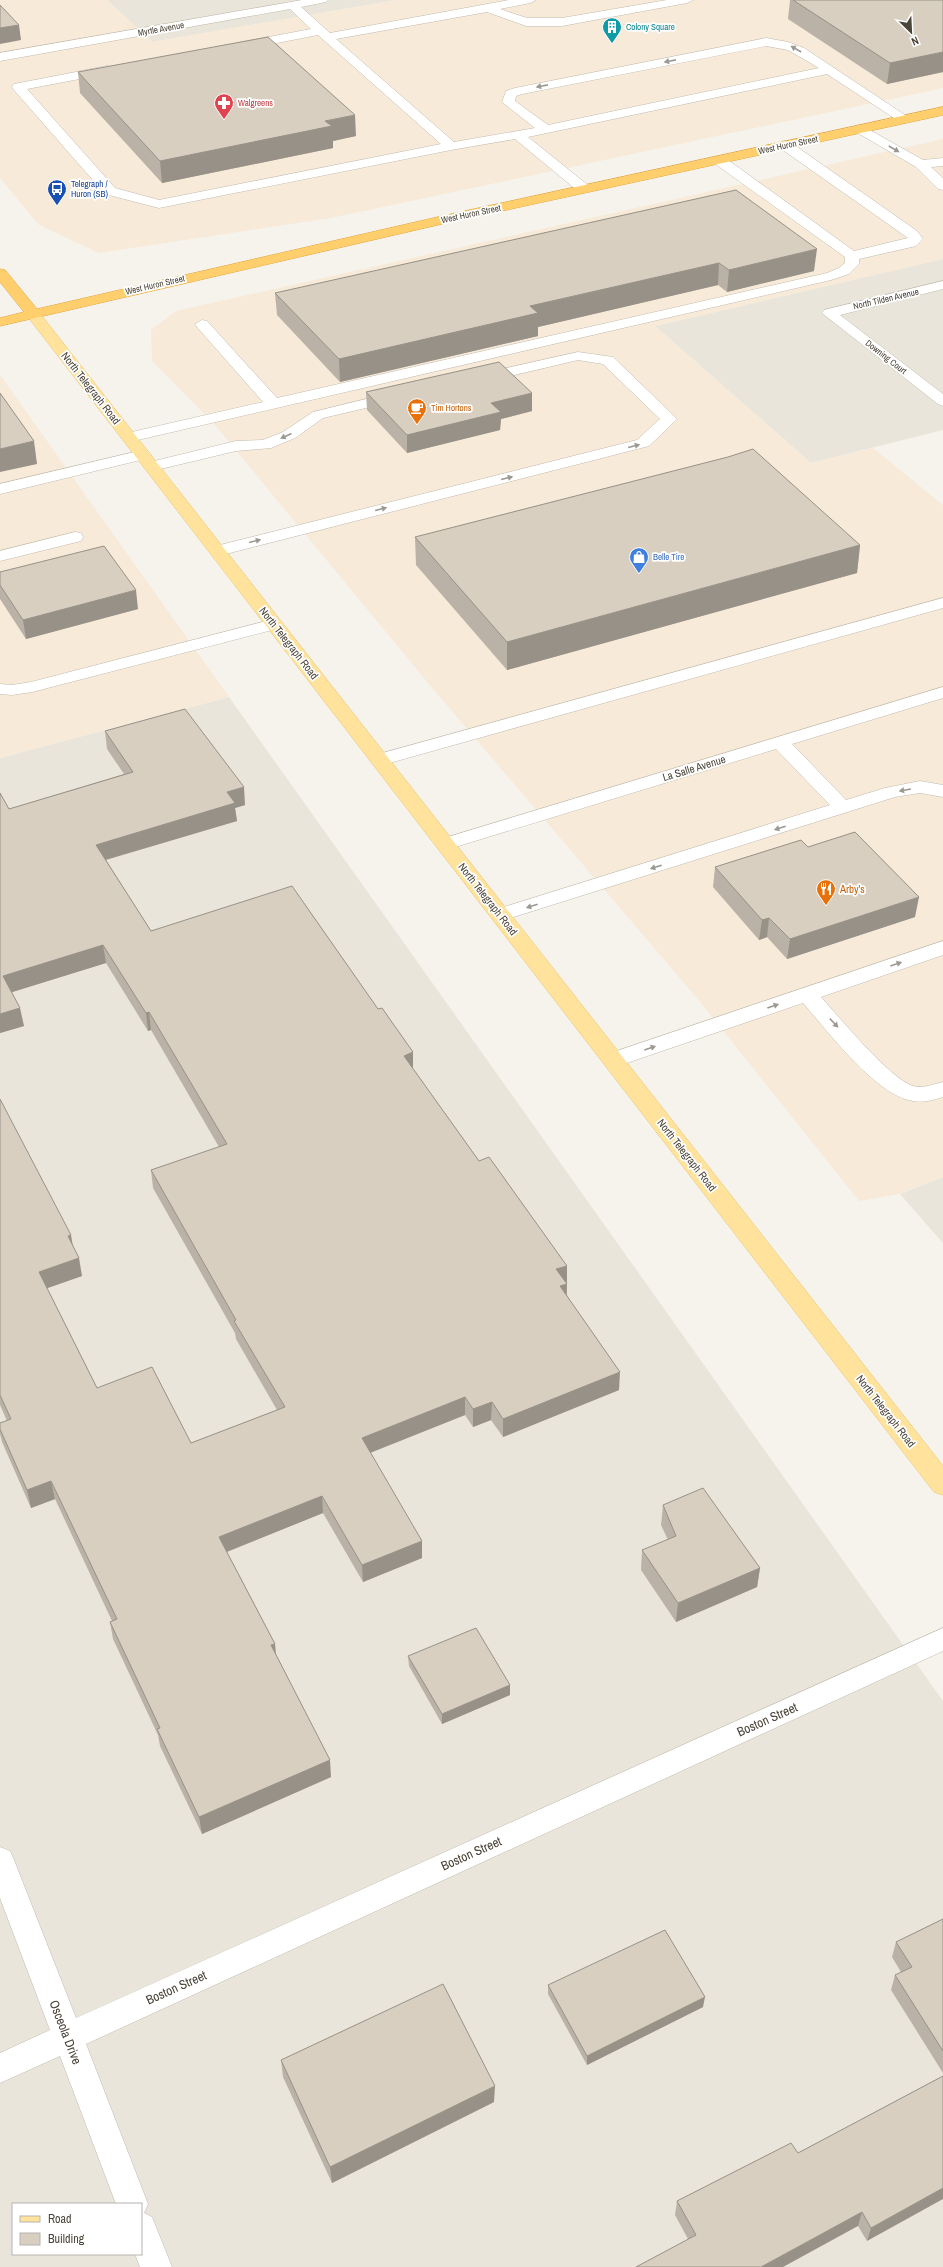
<svg xmlns="http://www.w3.org/2000/svg" width="943" height="2267" viewBox="0 0 943 2267" font-family="'Archivo Narrow',sans-serif">
  <style>
    .residential { fill: #eae5da; fill-rule: evenodd }
    .commercial { fill: #f7ead8 }
    .lines { fill: none; stroke-linecap: round; stroke-linejoin: round }
    .minor-casing { stroke: #c2bbae; stroke-width: 1 }
    .major-casing { stroke: #e6c16a; stroke-width: 1 }
    .highway-casing { stroke: #e0a43c; stroke-width: 1 }
    .minor { fill: #fff; fill-rule: evenodd }
    .major { fill: #ffe39c; fill-rule: evenodd }
    .highway { fill: #ffcf6e; fill-rule: evenodd }
    .wall { fill: #bab2a6 }
    .shaded-wall { fill: #979187 }
    .building { fill: #d8cfc1; stroke: #979187 }
    .oneway { fill: #9c9892 }
    .labels { text-anchor: middle; stroke-width: 3.5; stroke-linejoin: round; paint-order: stroke }
    .far-culture-label { font-size: 9px; fill: #0d838f; stroke: #fff; text-anchor: start }
    .far-street-label { font-size: 9px; fill: #4b4439; stroke: #fff }
    .far-health-label { font-size: 9px; fill: #be3a42; stroke: #fff; text-anchor: start }
    .far-transit-label { font-size: 9px; fill: #164399; stroke: #fff; text-anchor: start }
    .far-food-label { font-size: 9px; fill: #c56008; stroke: #fff; text-anchor: start }
    .far-shop-label { font-size: 9px; fill: #366cbe; stroke: #fff; text-anchor: start }
    .street-label { font-size: 11px; fill: #4b4439; stroke: #fff }
    .food-label { font-size: 11px; fill: #c56008; stroke: #fff; text-anchor: start }
    .near-street-label { font-size: 13px; fill: #4b4439; stroke: #fff }
  </style>
  <rect width="100%" height="100%" fill="#f6f3ec"/>
  <!-- residential -->
  <g class="residential">
    <path d="M 107,0 L 396,0 L 152,42 Z"/>
    <path d="M 943,259 L 943,430 L 811,463 L 655,326 Z"/>
    <path d="M 229,697 L 943,1701 L 943,2267 L 0,2267 L 0,758 ZM 13,2204 L 141,2204 L 141,2254 L 13,2254 Z"/>
    <path d="M 943,1177 L 943,1243 L 900,1194 Z"/>
  </g>
  <!-- commercial -->
  <g class="commercial">
    <path d="M 0,0 L 107,0 L 152,42 L 396,0 L 943,0 L 943,88 L 331,218 L 99,253 L 39,225 L 0,178 Z"/>
    <path d="M 943,139 L 943,259 L 655,326 L 811,463 L 873,448 L 943,505 L 943,1177 L 899,1194 L 859,1201 L 701,1003 L 433,689 L 215,425 L 152,361 L 151,330 L 176,311 Z"/>
    <path d="M 0,375 L 229,697 L 0,758 Z"/>
  </g>
  <g class="lines">
    <!-- minor casing -->
    <g class="minor-casing">
      <g id="minor">
        <path d="M 302,0 L 328,0 L 326,2 L 301,7 L 330,33 L 509,0 L 536,0 L 530,3 L 500,9 L 527,18 L 562,18 L 667,0 L 693,0 L 687,3 L 562,26 L 526,26 L 487,12 L 336,39 L 454,142 L 535,128 L 502,102 L 506,91 L 515,88 L 766,38 L 788,42 L 804,48 L 911,119 L 905,123 L 900,122 L 827,74 L 528,137 L 589,186 L 591,189 L 584,193 L 579,192 L 515,139 L 451,150 L 159,208 L 105,194 L 14,90 L 12,87 L 14,84 L 107,66 L 111,67 L 113,70 L 111,73 L 27,89 L 115,188 L 159,200 L 441,144 L 318,35 L 241,50 L 237,49 L 235,46 L 237,43 L 311,29 L 290,9 L 0,61 L 0,53 ZM 766,46 L 788,50 L 819,68 L 548,125 L 515,101 L 516,96 L 522,94 Z"/>
        <path d="M 861,125 L 923,160 L 943,158 L 943,166 L 931,167 L 943,178 L 943,190 L 938,189 L 916,167 L 856,132 L 855,129 L 856,126 Z"/>
        <path d="M 785,141 L 790,142 L 917,231 L 923,239 L 916,246 L 859,259 L 859,264 L 849,274 L 831,280 L 129,442 L 123,440 L 121,437 L 123,434 L 263,402 L 197,327 L 195,324 L 202,320 L 207,321 L 277,398 L 827,273 L 839,268 L 845,263 L 845,257 L 714,163 L 712,160 L 714,157 L 724,157 L 854,251 L 908,238 L 780,148 L 779,145 L 780,142 Z"/>
        <path d="M 943,281 L 943,289 L 840,315 L 943,394 L 943,406 L 938,404 L 822,313 L 824,310 Z"/>
        <path d="M 578,352 L 613,357 L 674,416 L 677,419 L 674,422 L 649,446 L 218,556 L 212,555 L 210,551 L 212,547 L 637,440 L 660,419 L 603,364 L 578,360 L 481,383 L 476,381 L 473,378 L 476,375 Z"/>
        <path d="M 395,392 L 400,394 L 403,397 L 400,400 L 323,418 L 295,438 L 271,448 L 236,451 L 152,471 L 146,469 L 144,466 L 146,463 L 236,441 L 263,440 L 283,432 L 313,412 Z"/>
        <path d="M 143,450 L 149,452 L 151,455 L 149,458 L 0,494 L 0,484 Z"/>
        <path d="M 75,532 L 81,533 L 83,537 L 81,541 L 0,561 L 0,551 Z"/>
        <path d="M 943,598 L 943,608 L 386,764 L 379,766 L 372,764 L 370,760 L 372,756 Z"/>
        <path d="M 274,619 L 280,620 L 283,624 L 280,628 L 32,692 L 12,695 L 0,694 L 0,684 L 12,685 L 31,682 Z"/>
        <path d="M 943,687 L 943,698 L 792,744 L 846,800 L 885,788 L 920,781 L 943,785 L 943,797 L 920,793 L 895,797 L 501,921 L 494,920 L 491,915 L 494,910 L 830,805 L 776,749 L 452,848 L 445,850 L 438,848 L 435,844 L 438,840 Z"/>
        <path d="M 943,941 L 943,955 L 821,997 C 839,1017 889,1078 913,1086 C 922,1089 934,1084 943,1082 L 943,1097 C 933,1100 923,1103 913,1101 C 875,1095 828,1031 803,1003 L 621,1065 L 613,1067 L 605,1065 L 602,1060 L 605,1055 Z"/>
        <path d="M 943,1628 L 943,1651 L 86,2044 L 148,2204 L 144,2213 L 152,2217 L 172,2267 L 140,2267 L 135,2254 L 141,2254 L 141,2204 L 116,2204 L 60,2056 L 0,2083 L 0,2053 L 50,2030 L 0,1898 L 0,1847 L 10,1851 L 14,1860 L 76,2018 Z"/>
      </g>
    </g>
    <!-- major casing -->
    <g class="major-casing">
      <path id="major" d="M 33,310 L 38,311 L 943,1466 L 943,1495 L 934,1492 L 28,317 L 26,314 Z"/>
    </g>
    <!-- highway casing -->
    <g class="highway-casing">
      <path id="highway" d="M 943,107 L 943,115 L 442,224 L 0,326 L 0,318 L 24,312 L 0,282 L 0,269 L 5,270 L 37,309 L 442,216 Z"/>
    </g>
    <!-- minor -->
    <use href="#minor" class="minor"/>
    <!-- major -->
    <use href="#major" class="major"/>
    <!-- highway -->
    <use href="#highway" class="highway"/>
  </g>
  <!-- wall -->
  <g class="wall">
    <path d="M 790,0 L 943,0 L 943,72 L 887,84 L 788,19 Z"/>
    <path d="M 78,72 L 356,136 L 333,141 L 333,148 L 162,183 L 80,93 Z"/>
    <path d="M 736,190 L 814,271 L 727,292 L 718,285 L 538,327 L 538,336 L 340,382 L 277,315 L 275,293 Z"/>
    <path d="M 366,392 L 532,411 L 501,419 L 500,430 L 407,453 L 367,410 Z"/>
    <path d="M 415,537 L 860,545 L 857,573 L 507,670 L 416,565 Z"/>
    <path d="M 0,572 L 138,609 L 26,639 L 0,599 Z"/>
    <path d="M 105,731 L 245,805 L 235,808 L 237,821 L 106,860 L 151,931 L 378,1009 L 413,1052 L 413,1069 L 479,1161 L 567,1284 L 567,1295 L 619,1390 L 503,1437 L 491,1420 L 473,1427 L 465,1415 L 370,1453 L 422,1558 L 363,1582 L 323,1513 L 227,1552 L 275,1644 L 276,1654 L 331,1777 L 202,1834 L 160,1746 L 158,1735 L 113,1639 L 110,1622 L 112,1621 L 55,1499 L 31,1508 L 2,1442 L 0,1434 L 0,1423 L 7,1421 L 0,1405 L 0,1099 L 73,1247 L 82,1276 L 47,1288 L 97,1388 L 191,1443 L 277,1410 L 236,1339 L 235,1333 L 153,1188 L 151,1170 L 219,1147 L 151,1030 L 148,1031 L 106,963 L 12,992 L 24,1026 L 0,1033 L 0,793 L 9,809 L 124,774 L 107,749 Z"/>
    <path d="M 808,847 L 915,917 L 787,959 L 767,937 L 759,940 L 713,887 L 715,867 Z"/>
    <path d="M 663,1505 L 760,1568 L 757,1587 L 676,1622 L 641,1570 L 642,1550 L 668,1540 L 661,1525 Z"/>
    <path d="M 408,1656 L 510,1685 L 510,1695 L 442,1724 L 409,1666 Z"/>
    <path d="M 943,1919 L 943,2073 L 891,1990 L 895,1975 L 901,1972 L 892,1957 L 896,1942 Z"/>
    <path d="M 548,1985 L 703,2007 L 587,2065 L 548,1994 Z"/>
    <path d="M 281,2060 L 494,2102 L 332,2183 L 283,2077 Z"/>
    <path d="M 943,2076 L 867,2241 L 858,2226 L 688,2239 L 675,2215 L 677,2201 L 798,2153 Z"/>
  </g>
  <!-- shaded-wall -->
  <g class="shaded-wall">
    <path d="M 19,25 L 21,40 L 0,44 L 0,28 Z"/>
    <path d="M 943,52 L 943,72 L 887,84 L 890,63 Z"/>
    <path d="M 355,115 L 356,136 L 333,141 L 333,148 L 162,183 L 160,161 L 325,121 Z"/>
    <path d="M 817,249 L 814,271 L 727,292 L 729,270 Z"/>
    <path d="M 719,263 L 718,285 L 538,327 L 538,336 L 340,382 L 339,359 L 530,306 Z"/>
    <path d="M 532,393 L 532,411 L 501,419 L 500,430 L 407,453 L 407,435 L 491,403 Z"/>
    <path d="M 34,441 L 37,464 L 0,472 L 0,449 Z"/>
    <path d="M 860,545 L 857,573 L 507,670 L 507,642 Z"/>
    <path d="M 136,590 L 138,609 L 26,639 L 23,620 Z"/>
    <path d="M 244,787 L 245,805 L 235,808 L 237,821 L 98,862 L 96,845 L 227,792 Z"/>
    <path d="M 919,897 L 915,917 L 787,959 L 790,939 Z"/>
    <path d="M 769,918 L 767,937 L 759,940 L 762,920 Z"/>
    <path d="M 103,945 L 106,963 L 6,994 L 3,976 Z"/>
    <path d="M 20,1008 L 24,1026 L 0,1033 L 0,1014 Z"/>
    <path d="M 149,1012 L 151,1030 L 148,1031 L 146,1013 Z"/>
    <path d="M 413,1052 L 413,1071 L 404,1056 Z"/>
    <path d="M 71,1235 L 74,1253 L 68,1236 Z"/>
    <path d="M 79,1258 L 82,1276 L 42,1290 L 39,1272 Z"/>
    <path d="M 567,1266 L 567,1284 L 556,1269 Z"/>
    <path d="M 567,1284 L 566,1302 L 560,1286 Z"/>
    <path d="M 620,1372 L 619,1390 L 503,1437 L 503,1419 Z"/>
    <path d="M 465,1397 L 465,1415 L 362,1456 L 362,1438 Z"/>
    <path d="M 492,1402 L 491,1420 L 473,1427 L 473,1409 Z"/>
    <path d="M 51,1481 L 55,1499 L 31,1508 L 27,1490 Z"/>
    <path d="M 322,1496 L 323,1513 L 221,1554 L 219,1537 Z"/>
    <path d="M 422,1541 L 422,1558 L 363,1582 L 362,1565 Z"/>
    <path d="M 760,1568 L 757,1587 L 676,1622 L 678,1603 Z"/>
    <path d="M 275,1644 L 276,1661 L 271,1645 Z"/>
    <path d="M 510,1685 L 510,1695 L 442,1724 L 442,1714 Z"/>
    <path d="M 330,1760 L 331,1777 L 202,1834 L 199,1817 Z"/>
    <path d="M 705,1997 L 703,2007 L 587,2065 L 587,2056 Z"/>
    <path d="M 495,2086 L 494,2102 L 332,2183 L 330,2167 Z"/>
    <path d="M 943,2188 L 943,2199 L 867,2241 L 871,2228 Z"/>
    <path d="M 862,2212 L 858,2226 L 783,2267 L 761,2267 Z"/>
  </g>
  <!-- building -->
  <g class="building">
    <path d="M 793,0 L 943,0 L 943,52 L 890,63 Z"/>
    <path d="M 0,5 L 19,25 L 0,28 Z"/>
    <path d="M 268,37 L 355,115 L 325,121 L 332,126 L 160,161 L 78,72 Z"/>
    <path d="M 736,190 L 817,249 L 729,270 L 719,263 L 530,306 L 538,313 L 339,359 L 275,293 Z"/>
    <path d="M 499,362 L 532,393 L 491,403 L 501,412 L 407,435 L 366,392 Z"/>
    <path d="M 0,393 L 34,441 L 0,449 Z"/>
    <path d="M 753,449 L 860,545 L 507,642 L 415,537 L 728,457 Z"/>
    <path d="M 104,546 L 136,590 L 23,620 L 0,585 L 0,572 Z"/>
    <path d="M 185,709 L 244,787 L 227,792 L 235,803 L 96,845 L 151,931 L 292,886 L 378,1009 L 382,1008 L 413,1052 L 404,1056 L 479,1161 L 489,1157 L 567,1266 L 556,1269 L 567,1284 L 560,1286 L 620,1372 L 503,1419 L 492,1402 L 473,1409 L 465,1397 L 362,1438 L 422,1541 L 362,1565 L 322,1496 L 219,1537 L 275,1644 L 271,1645 L 330,1760 L 199,1817 L 157,1729 L 160,1728 L 110,1622 L 117,1619 L 51,1481 L 27,1490 L 0,1429 L 0,1423 L 11,1419 L 0,1395 L 0,1099 L 71,1235 L 68,1236 L 79,1258 L 39,1272 L 97,1388 L 152,1367 L 191,1443 L 285,1407 L 234,1321 L 236,1320 L 151,1170 L 227,1144 L 149,1012 L 146,1013 L 103,945 L 3,976 L 20,1008 L 0,1014 L 0,793 L 9,809 L 133,772 L 105,731 Z"/>
    <path d="M 855,832 L 919,897 L 790,939 L 769,918 L 762,920 L 715,867 L 801,840 L 808,847 Z"/>
    <path d="M 703,1488 L 760,1568 L 678,1603 L 642,1550 L 676,1536 L 663,1505 Z"/>
    <path d="M 476,1628 L 510,1685 L 442,1714 L 408,1656 Z"/>
    <path d="M 943,1919 L 943,2051 L 895,1975 L 912,1967 L 896,1942 Z"/>
    <path d="M 665,1930 L 705,1997 L 587,2056 L 548,1985 Z"/>
    <path d="M 443,1984 L 495,2086 L 330,2167 L 281,2060 Z"/>
    <path d="M 943,2076 L 943,2188 L 871,2228 L 862,2212 L 761,2267 L 636,2267 L 696,2235 L 677,2201 L 791,2143 L 798,2153 Z"/>
  </g>
  <!-- one-way arrows -->
  <defs><path id="oneway-solid" d="M-6-.8H1V-3.2L6.5 0L1 3.2V.8H-6Z"/></defs>
  <g class="oneway">
    <use href="#oneway-solid" transform="translate(796 49) rotate(-150)"/>
    <use href="#oneway-solid" transform="translate(670 61) rotate(169)"/>
    <use href="#oneway-solid" transform="translate(542 86) rotate(169)"/>
    <use href="#oneway-solid" transform="translate(894 149) rotate(30)"/>
    <use href="#oneway-solid" transform="translate(286 436) rotate(155)"/>
    <use href="#oneway-solid" transform="translate(634 446) rotate(-14)"/>
    <use href="#oneway-solid" transform="translate(507 478) rotate(-14)"/>
    <use href="#oneway-solid" transform="translate(381 509) rotate(-14)"/>
    <use href="#oneway-solid" transform="translate(255 541) rotate(-14)"/>
    <use href="#oneway-solid" transform="translate(905 790) rotate(170)"/>
    <use href="#oneway-solid" transform="translate(780 828) rotate(163)"/>
    <use href="#oneway-solid" transform="translate(656 867) rotate(163)"/>
    <use href="#oneway-solid" transform="translate(532 906) rotate(163)"/>
    <use href="#oneway-solid" transform="translate(896 964) rotate(-19)"/>
    <use href="#oneway-solid" transform="translate(773 1006) rotate(-19)"/>
    <use href="#oneway-solid" transform="translate(834 1023) rotate(47)"/>
    <use href="#oneway-solid" transform="translate(650 1048) rotate(-19)"/>
  </g>
  <!-- icons -->
  <defs>
    <g id="building-pin" transform="scale(1)"><path d="M0 17L-7.5 6A9.5 9.5 0 1 1 7.5 6Z" fill="#0f9aa8" stroke="#fff"/><path d="M-4-6H4V6H1V3H-1V6H-4ZM-2.5-4.3h1.7v1.8h-1.7ZM.8-4.3h1.7v1.8H.8ZM-2.5-1h1.7V.8h-1.7ZM.8-1h1.7V.8H.8Z" fill="#fff"/></g>
    <g id="pharmacy-pin" transform="scale(1)"><path d="M0 17L-7.5 6A9.5 9.5 0 1 1 7.5 6Z" fill="#e0444e" stroke="#fff"/><path d="M-2-6h4v4h4v4h-4v4h-4v-4h-4v-4h4Z" fill="#fff"/></g>
    <g id="bus-pin" transform="scale(1)"><path d="M0 17L-7.5 6A9.5 9.5 0 1 1 7.5 6Z" fill="#1a4fb4" stroke="#fff"/><path d="M-5-6H5V4H4V6H2V4H-2V6H-4V4H-5ZM-3.5-4V0h7V-4ZM-3.5 1.2v1.5H-2V1.2ZM2 1.2v1.5H3.5V1.2Z" fill="#fff"/></g>
    <g id="cafe-pin" transform="scale(1)"><path d="M0 17L-7.5 6A9.5 9.5 0 1 1 7.5 6Z" fill="#e8710a" stroke="#fff"/><path d="M-5.5-4.5H6V0H3Q3 3.5 0 3.5H-2.5Q-5.5 3.5-5.5 0ZM3-3.2v2h1.7v-2ZM-6 4.5H4V6H-6Z" fill="#fff"/></g>
    <g id="shop-pin" transform="scale(1)"><path d="M0 17L-7.5 6A9.5 9.5 0 1 1 7.5 6Z" fill="#3f7fe0" stroke="#fff"/><path d="M-5-2.5h2.3a2.7 3.5 0 0 1 5.4 0H5L5.5 6h-11ZM-1.5-2.5h3a1.5 2.3 0 0 0-3 0Z" fill="#fff"/></g>
    <g id="restaurant-pin" transform="scale(1)"><path d="M0 17L-7.5 6A9.5 9.5 0 1 1 7.5 6Z" fill="#e8710a" stroke="#fff"/><path d="M-5-6h1v4h1v-4h1v4h1v-4h1v5L-1.5 .5V6h-2V.5L-5-1ZM5-6V6H3V1.5H1.5Q1.5-4 5-6Z" fill="#fff"/></g>
  </defs>
  <g fill-rule="evenodd">
    <use href="#building-pin" x="612" y="27"/>
    <use href="#pharmacy-pin" x="224" y="103"/>
    <use href="#bus-pin" x="57" y="189"/>
    <use href="#cafe-pin" x="417" y="408"/>
    <use href="#shop-pin" x="639" y="557"/>
    <use href="#restaurant-pin" x="826" y="889"/>
  </g>
  <g class="labels">
    <!-- far-culture labels -->
    <g class="far-culture-label">
      <text x="626" y="30">Colony Square</text>
    </g>
    <!-- far-street labels -->
    <g class="far-street-label">
      <text transform="translate(161 29) rotate(-10)" y="3">Myrtle Avenue</text>
      <text transform="translate(788 145) rotate(-12)" y="3">West Huron Street</text>
      <text transform="translate(471 214) rotate(-12)" y="3">West Huron Street</text>
      <text transform="translate(155 285) rotate(-13)" y="3">West Huron Street</text>
      <text transform="translate(886 299) rotate(-13)" y="3">North Tilden Avenue</text>
      <text transform="translate(886 357) rotate(38)" y="3">Downing Court</text>
    </g>
    <!-- far-health labels -->
    <g class="far-health-label">
      <text x="238" y="106">Walgreens</text>
    </g>
    <!-- far-transit labels -->
    <g class="far-transit-label">
      <text x="71" y="187">Telegraph /<tspan x="71" dy="10">Huron (SB)</tspan></text>
    </g>
    <!-- far-food labels -->
    <g class="far-food-label">
      <text x="431" y="411">Tim Hortons</text>
    </g>
    <!-- far-shop labels -->
    <g class="far-shop-label">
      <text x="653" y="560">Belle Tire</text>
    </g>
    <!-- street labels -->
    <g class="street-label">
      <text transform="translate(91 388) rotate(52)" y="4">North Telegraph Road</text>
      <text transform="translate(289 643) rotate(52)" y="4">North Telegraph Road</text>
      <text transform="translate(694 768) rotate(-17)" y="4">La Salle Avenue</text>
      <text transform="translate(488 899) rotate(52)" y="4">North Telegraph Road</text>
      <text transform="translate(687 1155) rotate(52)" y="4">North Telegraph Road</text>
      <text transform="translate(886 1411) rotate(52)" y="4">North Telegraph Road</text>
    </g>
    <!-- food labels -->
    <g class="food-label">
      <text x="840" y="893">Arby's</text>
    </g>
    <!-- near-street labels -->
    <g class="near-street-label">
      <text transform="translate(767 1719) rotate(-24)" y="5">Boston Street</text>
      <text transform="translate(471 1853) rotate(-24)" y="5">Boston Street</text>
      <text transform="translate(176 1987) rotate(-24)" y="5">Boston Street</text>
      <text transform="translate(66 2032) rotate(69)" y="5">Osceola Drive</text>
    </g>
  </g>
  <!-- legend -->
  <rect x="12" y="2203" width="130" height="52" fill="#ffffff" stroke="#b7b4b0"/>
  <rect x="20" y="2216" width="20" height="6" fill="#ffe39c" stroke="#b7b4b0"/>
  <text x="48" y="2223" font-size="12" fill="#4b4439">Road</text>
  <rect x="20" y="2233" width="20" height="12" fill="#d8cfc1" stroke="#b7b4b0"/>
  <text x="48" y="2243" font-size="12" fill="#4b4439">Building</text>
  <!-- north arrow -->
  <g transform="translate(911 32) rotate(156)" stroke="#ffffff" stroke-width="3" paint-order="stroke">
  <path d="M0-3L7 15L0 10L-7 15Z" fill="#4b4439"/>
  <text y="-6" font-size="11" font-weight="bold" text-anchor="middle" fill="#4b4439">N</text>
  </g>
</svg>
